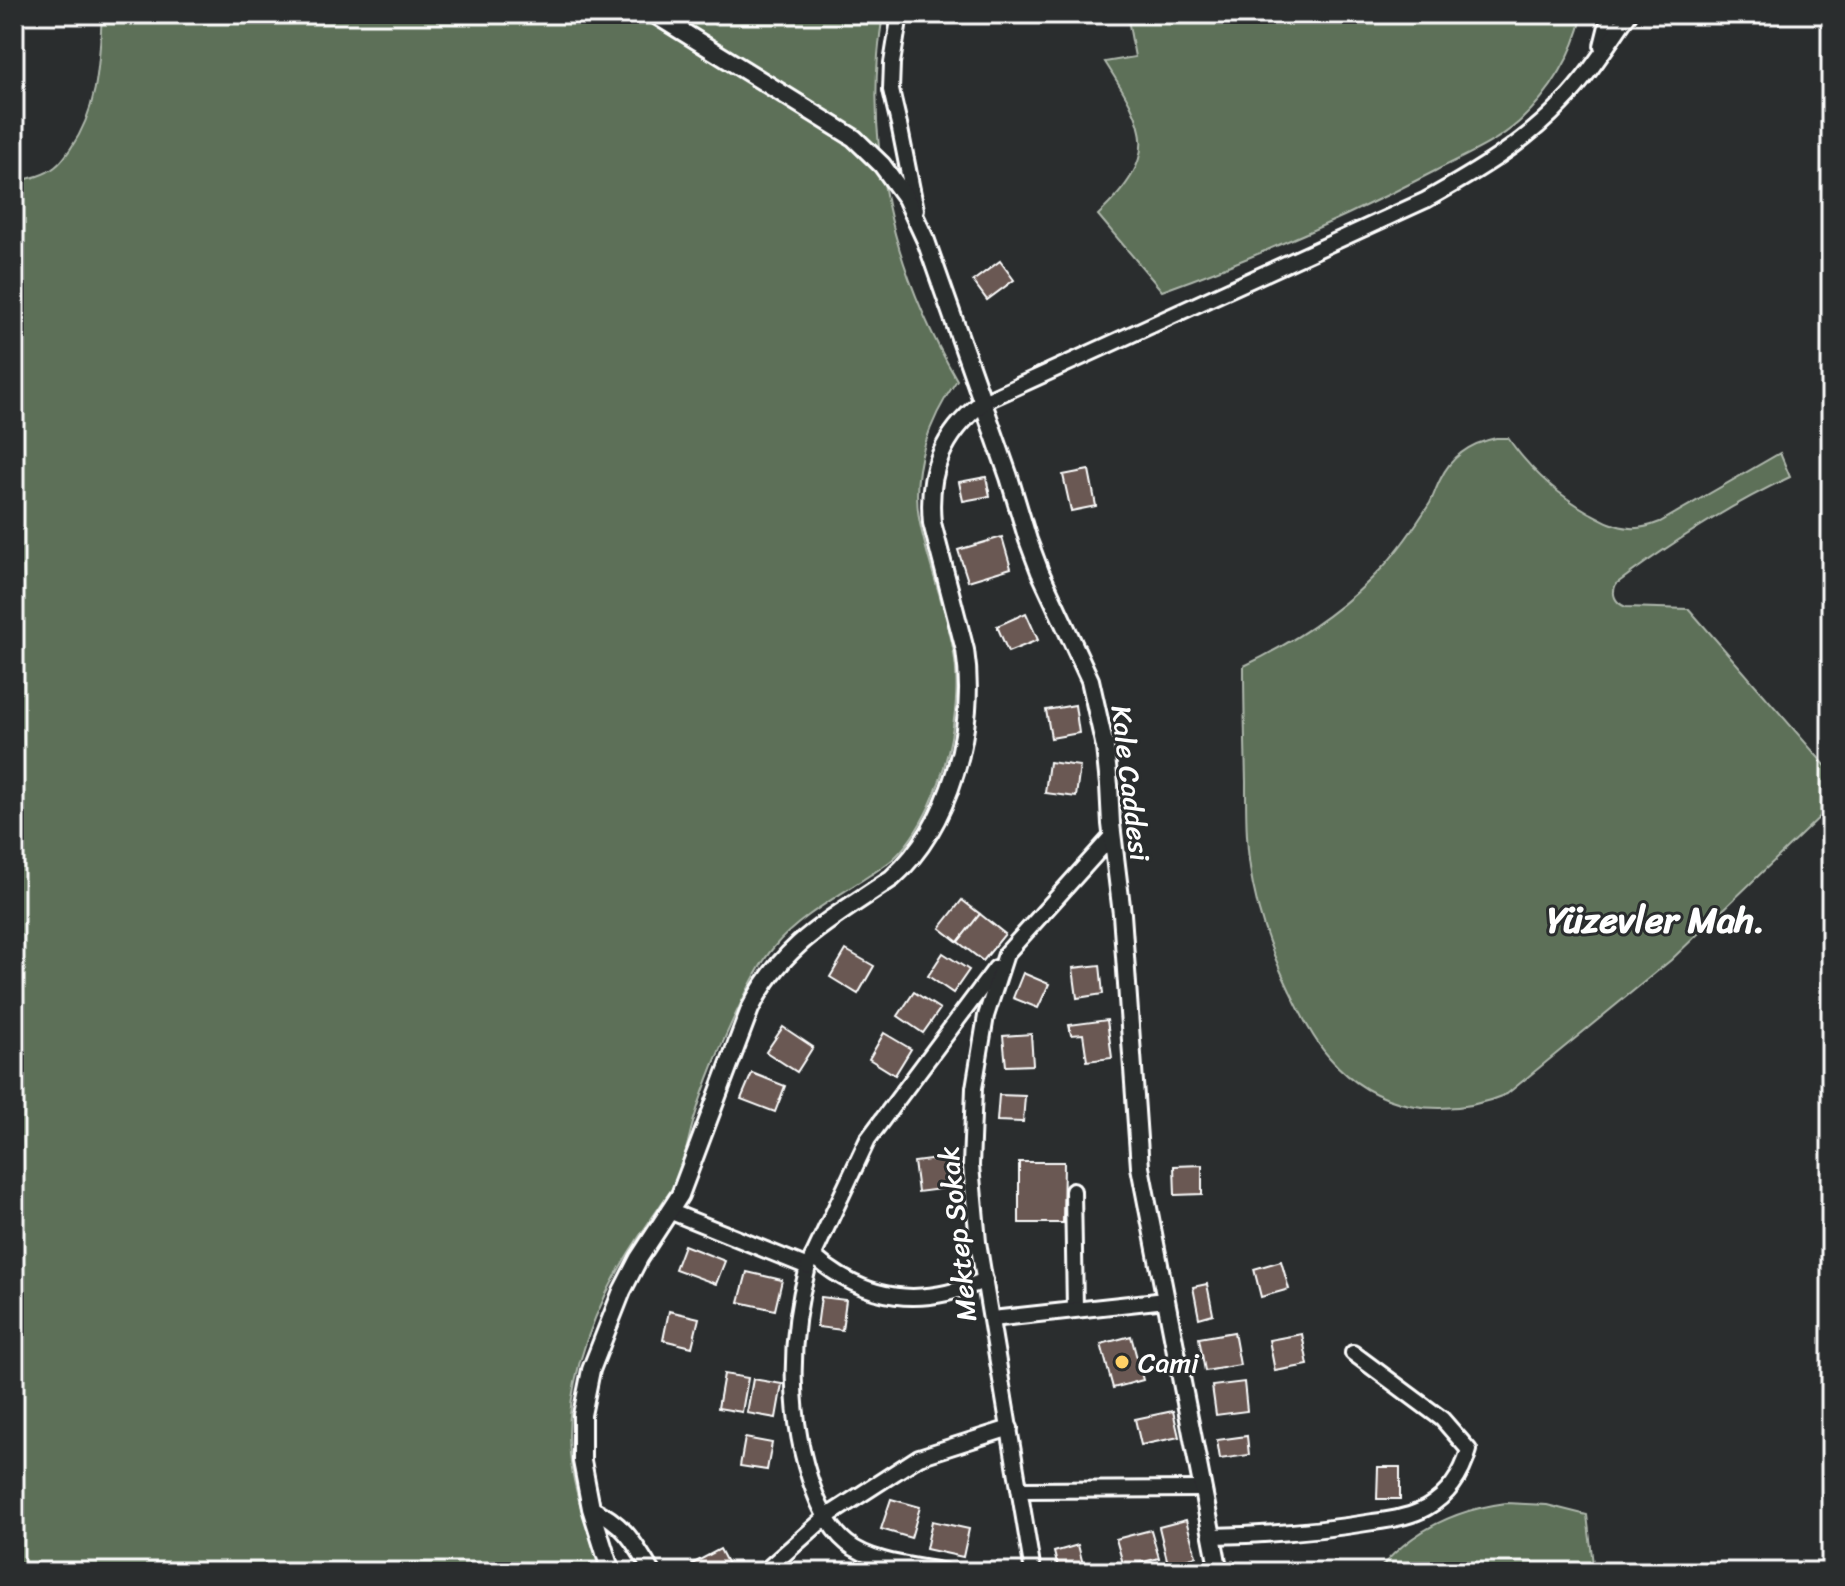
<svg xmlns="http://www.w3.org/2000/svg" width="1845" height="1586" viewBox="0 0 1845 1586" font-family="Sriracha,sans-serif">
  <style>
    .green { fill: #5d6f59; stroke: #aeb7ac; stroke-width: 2 }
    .building { fill: #6a5953; stroke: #fff; stroke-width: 2 }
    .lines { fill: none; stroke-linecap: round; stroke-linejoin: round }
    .minor-casing { stroke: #fff; stroke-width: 20 }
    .tertiary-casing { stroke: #fff; stroke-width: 22 }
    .minor { stroke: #2a2d2e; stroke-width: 14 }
    .tertiary { stroke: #2a2d2e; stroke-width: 16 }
    .poi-dot { fill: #ffd166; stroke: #2a2d2e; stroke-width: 3 }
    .labels { text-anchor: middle; stroke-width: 6; stroke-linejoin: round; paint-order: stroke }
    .street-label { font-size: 28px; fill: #fff; stroke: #2a2d2e }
    .poi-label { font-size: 28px; fill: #fff; stroke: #2a2d2e; text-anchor: start }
    .district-label { font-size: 36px; font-weight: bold; fill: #fff; stroke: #2a2d2e }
  </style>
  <rect width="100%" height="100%" fill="#2a2d2e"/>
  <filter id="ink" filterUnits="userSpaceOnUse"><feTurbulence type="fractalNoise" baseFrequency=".0125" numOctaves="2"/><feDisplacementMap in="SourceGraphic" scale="16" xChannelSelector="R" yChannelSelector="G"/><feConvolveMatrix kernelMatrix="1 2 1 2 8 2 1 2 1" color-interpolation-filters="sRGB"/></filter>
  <g filter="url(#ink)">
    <!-- green -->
    <g class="green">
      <path d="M 102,14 L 697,14 L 716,25 L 717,14 L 883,14 C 862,144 892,268 957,380 C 929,420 911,469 919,518 C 927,562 945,604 953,648 C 963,696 950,761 930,805 C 921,824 908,846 892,860 C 885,866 877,870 870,875 C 837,897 799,917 774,947 C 762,961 754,977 746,993 C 726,1033 708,1074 695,1116 C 689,1134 684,1165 677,1181 C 672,1190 664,1199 658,1209 C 644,1229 630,1249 618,1271 C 587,1327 562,1397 571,1463 C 576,1500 591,1536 602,1572 L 14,1572 L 14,182 C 27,179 44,176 55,167 C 62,162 67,154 71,148 C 99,107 99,61 102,14 Z"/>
      <path d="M 1127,14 L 1583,14 C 1573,56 1550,93 1519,122 C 1494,144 1464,156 1435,171 C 1347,217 1256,257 1162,291 L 1098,215 C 1161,155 1148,129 1105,62 L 1135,57 Z"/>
      <path d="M 1496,438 L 1508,438 C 1530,470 1556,494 1590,513 C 1603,520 1615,527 1630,528 C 1641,529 1650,526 1660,522 L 1780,453 L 1790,477 C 1728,506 1671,543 1616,584 C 1611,594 1615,603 1626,607 L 1689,609 L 1831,772 L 1831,806 L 1671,960 L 1507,1094 C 1444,1120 1375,1111 1329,1057 C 1312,1038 1300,1012 1289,989 C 1273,956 1260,922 1253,885 C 1246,851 1246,817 1246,782 C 1245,743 1244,705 1244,666 C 1296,641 1343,610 1383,567 C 1401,547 1416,525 1430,503 C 1434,495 1436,488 1440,480 C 1451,456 1471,443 1496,438 Z"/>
      <path d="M 1506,1503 L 1547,1505 L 1587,1515 L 1594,1572 L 1377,1572 C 1410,1531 1454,1510 1506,1503 Z"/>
    </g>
    <!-- building -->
    <g class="building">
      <path d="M 1000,261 L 1014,280 L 987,300 L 973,281 Z"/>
      <path d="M 1089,470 L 1096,506 L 1071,511 L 1063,475 Z"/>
      <path d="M 986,477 L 990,496 L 963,501 L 959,482 Z"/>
      <path d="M 1002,537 L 1011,568 L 968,581 L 958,550 Z"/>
      <path d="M 1026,613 L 1038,640 L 1008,652 L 997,626 Z"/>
      <path d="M 1075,705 L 1079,733 L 1051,738 L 1046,710 Z"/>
      <path d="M 1049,762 L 1080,766 L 1076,797 L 1045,793 Z"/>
      <path d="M 962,900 L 980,914 L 958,942 L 940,928 Z"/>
      <path d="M 980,914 L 1005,934 L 983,961 L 958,942 Z"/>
      <path d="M 846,950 L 874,966 L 858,994 L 830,977 Z"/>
      <path d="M 943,953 L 969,970 L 953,993 L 928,976 Z"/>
      <path d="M 1100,965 L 1103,994 L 1077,998 L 1073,968 Z"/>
      <path d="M 1023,973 L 1049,984 L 1038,1008 L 1013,998 Z"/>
      <path d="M 914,992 L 940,1009 L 923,1033 L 898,1016 Z"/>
      <path d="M 1107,1020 L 1112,1058 L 1087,1061 L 1083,1034 L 1071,1035 L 1069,1025 Z"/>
      <path d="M 783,1027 L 813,1047 L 797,1072 L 766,1052 Z"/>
      <path d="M 884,1033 L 911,1049 L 895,1075 L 869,1059 Z"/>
      <path d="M 1031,1034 L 1033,1065 L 1006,1066 L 1003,1036 Z"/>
      <path d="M 752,1073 L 785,1086 L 775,1112 L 741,1099 Z"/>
      <path d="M 999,1095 L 1025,1096 L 1023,1122 L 997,1121 Z"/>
      <path d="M 945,1158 L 949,1188 L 918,1192 L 914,1162 Z"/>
      <path d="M 1019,1162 L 1064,1162 L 1063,1223 L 1019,1223 Z"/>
      <path d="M 1202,1165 L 1202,1194 L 1175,1195 L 1174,1166 Z"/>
      <path d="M 684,1245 L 725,1261 L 716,1284 L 675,1269 Z"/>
      <path d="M 1281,1261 L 1289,1289 L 1261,1297 L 1254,1269 Z"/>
      <path d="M 747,1272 L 782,1280 L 775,1310 L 739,1302 Z"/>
      <path d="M 1207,1284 L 1213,1314 L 1199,1318 L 1193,1287 Z"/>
      <path d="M 821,1297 L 846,1300 L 842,1330 L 817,1327 Z"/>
      <path d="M 669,1311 L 699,1318 L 692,1347 L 663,1340 Z"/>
      <path d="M 1234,1332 L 1240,1365 L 1205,1371 L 1199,1338 Z"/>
      <path d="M 1302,1334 L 1308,1365 L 1275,1371 L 1269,1340 Z"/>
      <path d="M 1131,1336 L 1143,1380 L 1113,1388 L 1101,1344 Z"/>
      <path d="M 724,1374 L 748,1378 L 742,1412 L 718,1408 Z"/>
      <path d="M 753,1379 L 782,1384 L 776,1418 L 747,1413 Z"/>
      <path d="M 1244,1382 L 1247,1411 L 1216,1415 L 1212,1386 Z"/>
      <path d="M 1173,1411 L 1179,1437 L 1141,1445 L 1135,1419 Z"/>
      <path d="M 1247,1436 L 1249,1455 L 1220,1459 L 1217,1440 Z"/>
      <path d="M 745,1438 L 772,1443 L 767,1470 L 740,1466 Z"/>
      <path d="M 1378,1467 L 1400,1467 L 1400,1499 L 1377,1499 Z"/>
      <path d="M 891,1499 L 920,1507 L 911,1538 L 881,1529 Z"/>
      <path d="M 1186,1520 L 1196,1556 L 1168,1564 L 1159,1527 Z"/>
      <path d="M 932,1521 L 969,1529 L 963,1557 L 926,1549 Z"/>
      <path d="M 1151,1530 L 1159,1558 L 1124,1567 L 1116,1539 Z"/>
      <path d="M 1078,1545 L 1085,1572 L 1059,1572 L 1054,1552 Z"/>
      <path d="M 720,1549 L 732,1572 L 696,1572 L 692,1564 Z"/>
    </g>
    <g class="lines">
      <!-- minor casing -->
      <g class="minor-casing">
        <g id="minor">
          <path d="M 900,14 L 892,63 L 891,90 L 899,124 L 916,210"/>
          <path d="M 1602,46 L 1610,14"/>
          <path d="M 983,402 L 1426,200 C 1474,173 1524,144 1562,103 C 1588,76 1608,44 1629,14"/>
          <path d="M 1073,1191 L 1075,1309"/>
          <path d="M 669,1211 L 808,1267 C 788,1339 788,1421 814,1491 C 821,1510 831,1530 847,1543 C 871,1563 916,1566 946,1572"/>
          <path d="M 813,1256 C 866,1302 922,1308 985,1280"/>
          <path d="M 808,1267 L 868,1139 L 996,968"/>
          <path d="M 992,1319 L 1166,1300"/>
          <path d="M 1020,1490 L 1203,1489"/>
          <path d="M 591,1508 C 624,1523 634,1542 652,1572"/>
          <path d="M 1212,1536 C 1266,1535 1319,1531 1373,1522 C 1390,1520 1410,1517 1426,1508 C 1449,1495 1462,1475 1469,1450 L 1442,1419 L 1353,1353"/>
          <path d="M 764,1572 L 826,1517 L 919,1457 L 1010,1428"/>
          <path d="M 1033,1572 L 978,1242 L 971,1166 L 974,1088 L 986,1016 L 1006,954 L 1112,836"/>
        </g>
      </g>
      <!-- tertiary casing -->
      <g class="tertiary-casing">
        <g id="tertiary">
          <path d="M 654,14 L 854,138 L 882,165 L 906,198 L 926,241 L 1009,477 L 1028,540 L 1040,572 L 1090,680 L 1105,747 L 1109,785 L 1111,824 L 1122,914 L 1140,1167 L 1219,1572"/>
          <path d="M 611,1572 L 591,1508 L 582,1461 L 582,1415 L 591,1370 L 622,1291 L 639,1258 L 680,1195 L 750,1009 C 782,943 834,918 892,878 C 951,825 977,726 965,650 L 932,523 C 927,472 942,435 983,402"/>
        </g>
      </g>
      <!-- minor -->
      <use href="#minor" class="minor"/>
      <!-- tertiary -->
      <use href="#tertiary" class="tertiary"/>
    </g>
  </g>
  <!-- markers -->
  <circle class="poi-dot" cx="1122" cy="1362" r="8"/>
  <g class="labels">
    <!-- street labels -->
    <g class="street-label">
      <text transform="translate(1131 783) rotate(83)" y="10">Kale Caddesi</text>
      <text transform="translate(957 1234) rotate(-96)" y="10">Mektep Sokak</text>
    </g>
    <!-- poi labels -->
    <g class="poi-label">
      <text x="1138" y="1372">Cami</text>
    </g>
    <!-- district labels -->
    <g class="district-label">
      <text x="1656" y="932">Yüzevler Mah.</text>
    </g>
  </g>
  <!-- margin -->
  <rect width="1845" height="1586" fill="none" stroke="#2a2d2e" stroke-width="48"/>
  <rect x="24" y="24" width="1797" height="1538" fill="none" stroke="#fff" stroke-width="3" filter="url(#ink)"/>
</svg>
